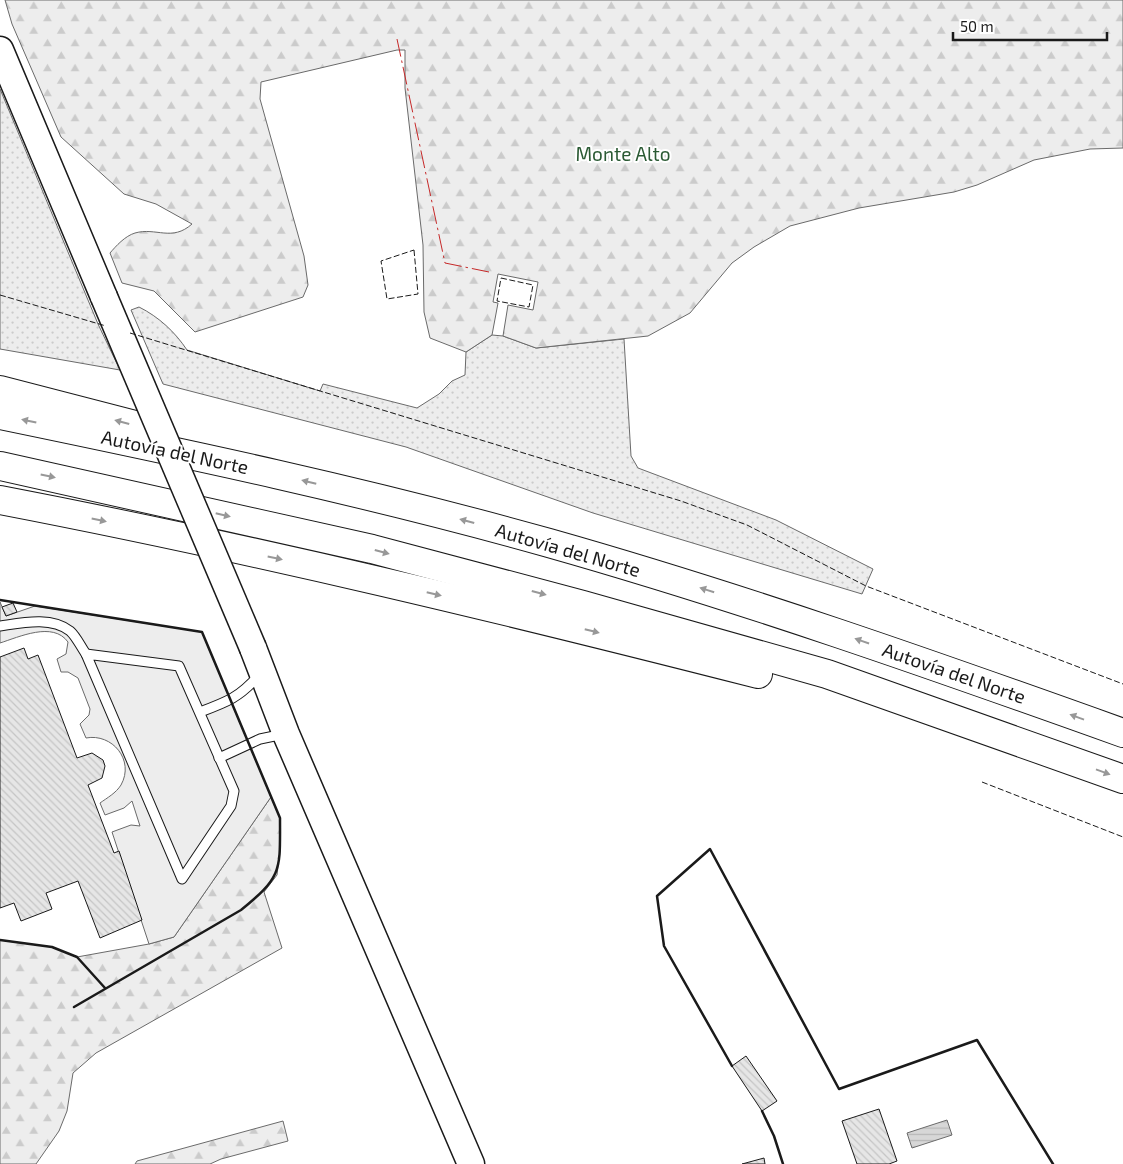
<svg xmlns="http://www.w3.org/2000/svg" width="1123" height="1164" viewBox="0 0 1123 1164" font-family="'Exo 2',sans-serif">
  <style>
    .grass { fill: url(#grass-dots); stroke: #6a6a6a }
    .forest { fill: url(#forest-firs); stroke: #6a6a6a }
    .pitch { fill: #ededed; stroke: #6a6a6a }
    .water { fill: url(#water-rules); stroke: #6a6a6a }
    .building { fill: url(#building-back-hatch); stroke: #1a1a1a }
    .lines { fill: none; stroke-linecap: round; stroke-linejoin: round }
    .lane-casing { stroke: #1a1a1a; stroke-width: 11 }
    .secondary-casing { stroke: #1a1a1a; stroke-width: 29 }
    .highway-casing { stroke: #1a1a1a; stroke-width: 30 }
    .lane { stroke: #fff; stroke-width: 9 }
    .secondary { stroke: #fff; stroke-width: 26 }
    .highway { stroke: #fff; stroke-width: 28 }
    .secondary-bridge-casing { stroke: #1a1a1a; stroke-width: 29; stroke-linecap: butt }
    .secondary-bridge { stroke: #fff; stroke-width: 26 }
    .fence { stroke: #1a1a1a; stroke-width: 1; stroke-dasharray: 6 2.5; stroke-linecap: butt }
    .wall { stroke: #1a1a1a; stroke-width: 2.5 }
    .power { stroke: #c62828; stroke-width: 1; stroke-dasharray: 18 4 2.5 4; stroke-linecap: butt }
    .oneway { fill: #989898 }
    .labels { text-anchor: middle; stroke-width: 4; stroke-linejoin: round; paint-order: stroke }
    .park-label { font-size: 19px; fill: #2b5a34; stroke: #fff }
    .street-label { font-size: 19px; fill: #1a1a1a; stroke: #fff }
  </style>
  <defs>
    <pattern id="grass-dots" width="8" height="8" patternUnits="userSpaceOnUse" patternTransform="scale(1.25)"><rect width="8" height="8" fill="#ededed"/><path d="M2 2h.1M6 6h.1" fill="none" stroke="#cbcbcb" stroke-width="1.8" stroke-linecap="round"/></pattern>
    <pattern id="forest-firs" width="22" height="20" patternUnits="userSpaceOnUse" patternTransform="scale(1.25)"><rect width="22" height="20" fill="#ededed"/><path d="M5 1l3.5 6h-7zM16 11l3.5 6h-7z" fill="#cbcbcb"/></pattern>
    <pattern id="water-rules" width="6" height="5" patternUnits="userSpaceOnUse" patternTransform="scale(1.25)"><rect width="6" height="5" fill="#d7d7d7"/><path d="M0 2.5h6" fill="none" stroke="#b8b8b8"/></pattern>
    <pattern id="building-back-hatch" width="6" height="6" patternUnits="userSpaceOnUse" patternTransform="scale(1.25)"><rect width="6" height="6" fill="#e6e6e6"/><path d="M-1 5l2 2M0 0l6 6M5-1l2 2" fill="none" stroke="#c5c5c5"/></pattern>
  </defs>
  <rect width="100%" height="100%" fill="#fff"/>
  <!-- grass -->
  <g class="grass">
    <path d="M 0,89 L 98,324 L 120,370 L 0,349 Z"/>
    <path d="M 139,307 C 159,317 175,332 187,350 L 320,391 L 323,384 L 417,408 L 439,394 L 452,381 L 465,375 L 466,352 L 492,335 L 503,336 L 536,348 L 624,339 L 631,456 L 638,468 L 776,520 L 873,569 L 862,594 L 593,513 L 406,447 L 163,384 L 131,310 Z"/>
  </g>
  <!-- forest -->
  <g class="forest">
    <path d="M 5,0 L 1123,0 L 1123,148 L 1090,149 L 1034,160 L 977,185 L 954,192 L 859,208 L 790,226 L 754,247 L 732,263 L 690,313 L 648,336 L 536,348 L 503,336 L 508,305 L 533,310 L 538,282 L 498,274 L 493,302 L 498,303 L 492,335 L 466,352 L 430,338 L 424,312 L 423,245 L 405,88 L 405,50 L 397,50 L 261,82 L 260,99 L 304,256 L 308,285 L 303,297 L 195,332 L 154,291 L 122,283 L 110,253 C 116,246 125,236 135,233 C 156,227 172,242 192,224 L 156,204 L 124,194 L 61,137 L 12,24 Z"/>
    <path d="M 271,797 L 280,818 L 280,850 L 277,875 L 264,892 L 282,948 L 96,1053 L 73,1073 L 67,1111 L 59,1131 L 36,1164 L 0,1164 L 0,940 L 52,947 L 77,957 L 149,944 L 174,937 Z"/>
    <path d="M 283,1121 L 288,1141 L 221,1159 L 210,1164 L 135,1164 L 137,1161 Z"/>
  </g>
  <!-- pitch -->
  <path class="pitch" d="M 0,602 L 6,616 L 35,606 L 202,632 L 271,797 L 174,937 L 149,944 L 112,832 L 131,825 L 140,826 L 132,801 L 124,808 L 105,815 L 100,803 C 107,798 116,793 121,785 C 135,760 112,733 86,738 L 80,724 L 89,715 L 90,709 L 78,678 L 68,672 L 61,672 L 57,659 L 66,654 L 68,642 C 53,621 19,637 0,643 Z"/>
  <!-- water -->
  <path class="water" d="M 947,1120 L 952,1135 L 912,1148 L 907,1133 Z"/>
  <!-- building -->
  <g class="building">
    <path d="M 13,603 L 17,612 L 6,616 L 2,607 Z"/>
    <path d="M 24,648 L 28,659 L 38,655 L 77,758 L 92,753 L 103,760 L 105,766 L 102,778 L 88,785 L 114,853 L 119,851 L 142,920 L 100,938 L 78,881 L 46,893 L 52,909 L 21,921 L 14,903 L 0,908 L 0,657 Z"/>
    <path d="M 746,1056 L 777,1101 L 762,1111 L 732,1066 Z"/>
    <path d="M 879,1109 L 897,1161 L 889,1164 L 857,1164 L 842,1121 Z"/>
    <path d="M 764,1158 L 765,1164 L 742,1164 Z"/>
  </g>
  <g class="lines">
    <!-- lane casing -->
    <g class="lane-casing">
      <g id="lane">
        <path d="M 0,626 C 21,623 51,616 70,631 C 76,636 81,647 86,654"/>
        <path d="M 86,654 L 179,666 L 234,791 L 231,806 L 182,879 Z"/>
        <path d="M 200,712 C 227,702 240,697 259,675"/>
        <path d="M 219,758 L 260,739 L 284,734"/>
      </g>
    </g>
    <!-- secondary casing -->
    <g class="secondary-casing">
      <g id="secondary">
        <path d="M 0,50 L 104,297"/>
        <path d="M 253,648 L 286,734 L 471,1164"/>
      </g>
    </g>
    <!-- highway casing -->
    <g class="highway-casing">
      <g id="highway">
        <path d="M 0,390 L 139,426"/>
        <path d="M 0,415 C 184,453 368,492 549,543 C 743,598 933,665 1123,733"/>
        <path d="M 0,466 L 372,549 L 583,605 L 827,674 L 1123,779"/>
        <path d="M 0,500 C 255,549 507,610 758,674"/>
      </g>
    </g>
    <!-- lane -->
    <use href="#lane" class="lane"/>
    <!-- secondary -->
    <use href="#secondary" class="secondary"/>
    <!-- highway -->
    <use href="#highway" class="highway"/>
    <!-- secondary-bridge casing -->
    <g class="secondary-bridge-casing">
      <path id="secondary-bridge" d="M 104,297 L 253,648"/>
    </g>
    <!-- secondary-bridge -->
    <use href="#secondary-bridge" class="secondary-bridge"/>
    <!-- fence -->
    <g class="fence">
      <path d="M 414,250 L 418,294 L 387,299 L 381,261 Z"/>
      <path d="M 501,278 L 533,285 L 529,307 L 497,301 Z"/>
      <path d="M 0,295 L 106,326"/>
      <path d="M 130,333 L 681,501 L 747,525 L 866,586 L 1123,684"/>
      <path d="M 982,782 L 1123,837"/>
    </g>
    <!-- wall -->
    <g class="wall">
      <path d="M 0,600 L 202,632 L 280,818 C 280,870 283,876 241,910 L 74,1007"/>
      <path d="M 0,940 L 52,947 L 77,957 L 105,988"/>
      <path d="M 732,1066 L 664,946 L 657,896 L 710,849 L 839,1089 L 977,1040 L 1053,1164"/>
      <path d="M 762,1111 L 774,1136 L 783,1164"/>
    </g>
    <!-- power -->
    <path class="power" d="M 397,39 L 445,263 L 489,272"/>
  </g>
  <!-- one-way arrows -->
  <defs><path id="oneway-solid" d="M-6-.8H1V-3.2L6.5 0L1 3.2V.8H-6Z" transform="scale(1.25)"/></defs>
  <g class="oneway">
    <use href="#oneway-solid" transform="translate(29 421) rotate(-168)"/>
    <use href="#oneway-solid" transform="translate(122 422) rotate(-165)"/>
    <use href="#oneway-solid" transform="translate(48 476) rotate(12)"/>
    <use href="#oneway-solid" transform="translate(309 482) rotate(-166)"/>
    <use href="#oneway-solid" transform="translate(223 515) rotate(13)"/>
    <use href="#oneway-solid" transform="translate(99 520) rotate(12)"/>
    <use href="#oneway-solid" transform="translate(467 521) rotate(-165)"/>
    <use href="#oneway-solid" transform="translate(382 552) rotate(15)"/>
    <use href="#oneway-solid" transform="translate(275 558) rotate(12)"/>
    <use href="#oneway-solid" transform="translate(707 590) rotate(-163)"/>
    <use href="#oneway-solid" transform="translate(539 593) rotate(15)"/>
    <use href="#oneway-solid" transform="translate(434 594) rotate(13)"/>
    <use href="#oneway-solid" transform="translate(592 631) rotate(14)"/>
    <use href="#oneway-solid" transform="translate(862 641) rotate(-161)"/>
    <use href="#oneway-solid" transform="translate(1077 717) rotate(-160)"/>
    <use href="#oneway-solid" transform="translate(1103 772) rotate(20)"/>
  </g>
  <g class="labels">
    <!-- park labels -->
    <g class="park-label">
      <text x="623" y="161">Monte Alto</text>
    </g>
    <!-- street labels -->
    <g class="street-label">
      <text transform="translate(175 452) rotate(12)" y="7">Autovía del Norte</text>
      <text transform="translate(568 550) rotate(16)" y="7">Autovía del Norte</text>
      <text transform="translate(954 673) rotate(19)" y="7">Autovía del Norte</text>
    </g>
  </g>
  <!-- scale -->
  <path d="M953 32v8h154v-8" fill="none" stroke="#1a1a1a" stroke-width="2.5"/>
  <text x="960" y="32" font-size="15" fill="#1a1a1a" stroke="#ffffff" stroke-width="4" paint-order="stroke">50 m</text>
</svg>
